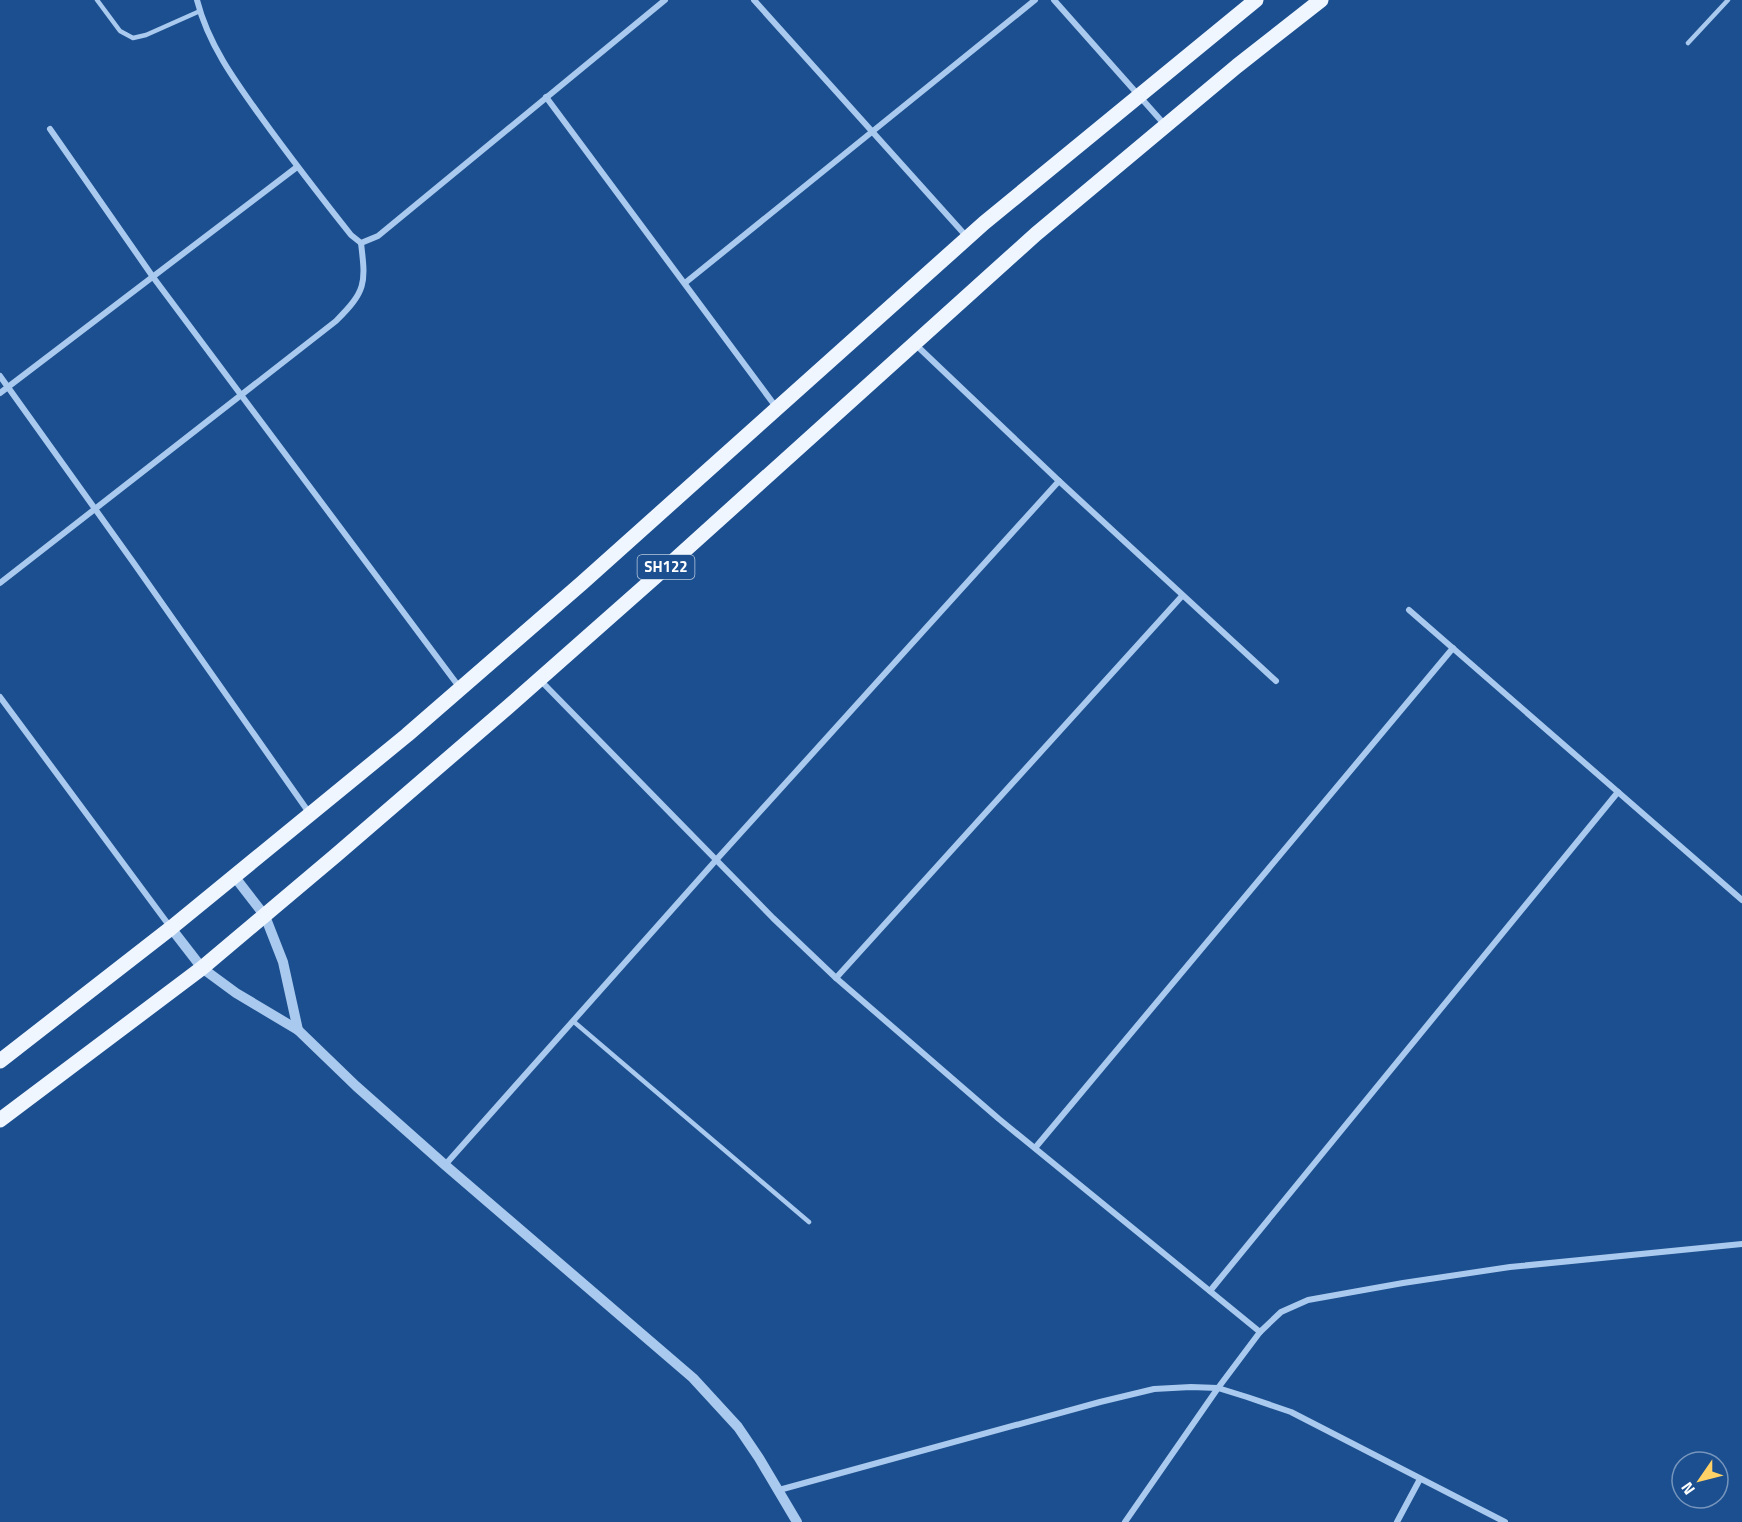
<svg xmlns="http://www.w3.org/2000/svg" width="1742" height="1522" viewBox="0 0 1742 1522" font-family="'Titillium Web',sans-serif">
  <style>
    .lines { fill: none; stroke-linecap: round; stroke-linejoin: round }
    .service { stroke: #a9c9ee; stroke-width: 4.5 }
    .minor { stroke: #a9c9ee; stroke-width: 6 }
    .tertiary { stroke: #a9c9ee; stroke-width: 10 }
    .primary { stroke: #f0f6ff; stroke-width: 15 }
    .labels { text-anchor: middle; stroke-width: 6; stroke-linejoin: round; paint-order: stroke }
    .shield { fill: #1b4f8f; stroke: #bbcadd; stroke-width: 1.5 }
    .shield-label { font-size: 15px; font-weight: bold; fill: #fff }
  </style>
  <rect width="100%" height="100%" fill="#1b4f8f"/>
  <g class="lines">
    <!-- service -->
    <g class="service">
      <path d="M 97,0 L 120,31 L 133,38 L 146,35 L 200,11"/>
      <path d="M 1688,43 L 1728,0"/>
      <path d="M 573,1021 L 809,1222"/>
    </g>
    <!-- minor -->
    <g class="minor">
      <path d="M 197,0 C 208,44 235,81 261,117 C 290,157 320,196 351,235 L 361,243 L 378,236 L 665,0"/>
      <path d="M 754,0 L 967,237"/>
      <path d="M 1054,0 L 1165,125"/>
      <path d="M 546,97 L 776,407"/>
      <path d="M 50,129 L 153,277 L 460,688"/>
      <path d="M 685,283 L 1035,0"/>
      <path d="M 915,344 L 1059,481 L 1276,681"/>
      <path d="M 0,376 L 133,562 L 310,814"/>
      <path d="M 0,393 L 297,167"/>
      <path d="M 0,583 L 336,321 C 366,291 366,284 361,243"/>
      <path d="M 1409,610 L 1742,900"/>
      <path d="M 541,681 L 773,918 L 836,978 L 999,1119 L 1260,1332"/>
      <path d="M 0,697 L 171,928"/>
      <path d="M 836,978 L 1182,596"/>
      <path d="M 1035,1148 L 1453,648"/>
      <path d="M 445,1165 L 717,859 L 1059,481"/>
      <path d="M 1210,1291 L 1618,792"/>
      <path d="M 779,1490 L 1100,1402 L 1154,1389 L 1191,1387 L 1218,1388 L 1247,1397 L 1291,1412 L 1505,1522"/>
      <path d="M 1125,1522 L 1218,1388 L 1260,1332 L 1281,1312 L 1308,1300 L 1403,1283 L 1510,1267 L 1742,1244"/>
      <path d="M 1397,1522 L 1420,1479"/>
    </g>
    <!-- tertiary -->
    <g class="tertiary">
      <path d="M 234,876 L 265,916 L 283,962 L 298,1030"/>
      <path d="M 171,928 L 202,968 L 236,993 L 298,1030 L 356,1086 L 445,1165 L 693,1378 L 738,1427 L 759,1458 L 797,1522"/>
    </g>
    <!-- primary -->
    <g class="primary">
      <path d="M 0,1061 L 171,928 L 407,735 L 582,583 L 984,223 L 1256,0"/>
      <path d="M 0,1120 L 202,968 L 335,856 L 508,707 L 671,563 L 1036,234 L 1237,66 L 1321,0"/>
    </g>
  </g>
  <g class="labels">
    <!-- shield labels -->
    <rect class="shield" x="637.5" y="555" width="57" height="24" rx="4.5"/>
    <g class="shield-label">
      <text x="666" y="572">SH122</text>
    </g>
  </g>
  <!-- north arrow -->
  <g transform="translate(1700 1480) rotate(235)"><circle r="28" fill="#1b4f8f" stroke="#7695bc" stroke-width="1.5"/>
  <path d="M0-4.5L10 22L0 15L-10 22Z" fill="#ffd166"/>
  <text y="-9" font-size="16" font-weight="bold" text-anchor="middle" fill="#ffffff">N</text>
  </g>
</svg>
